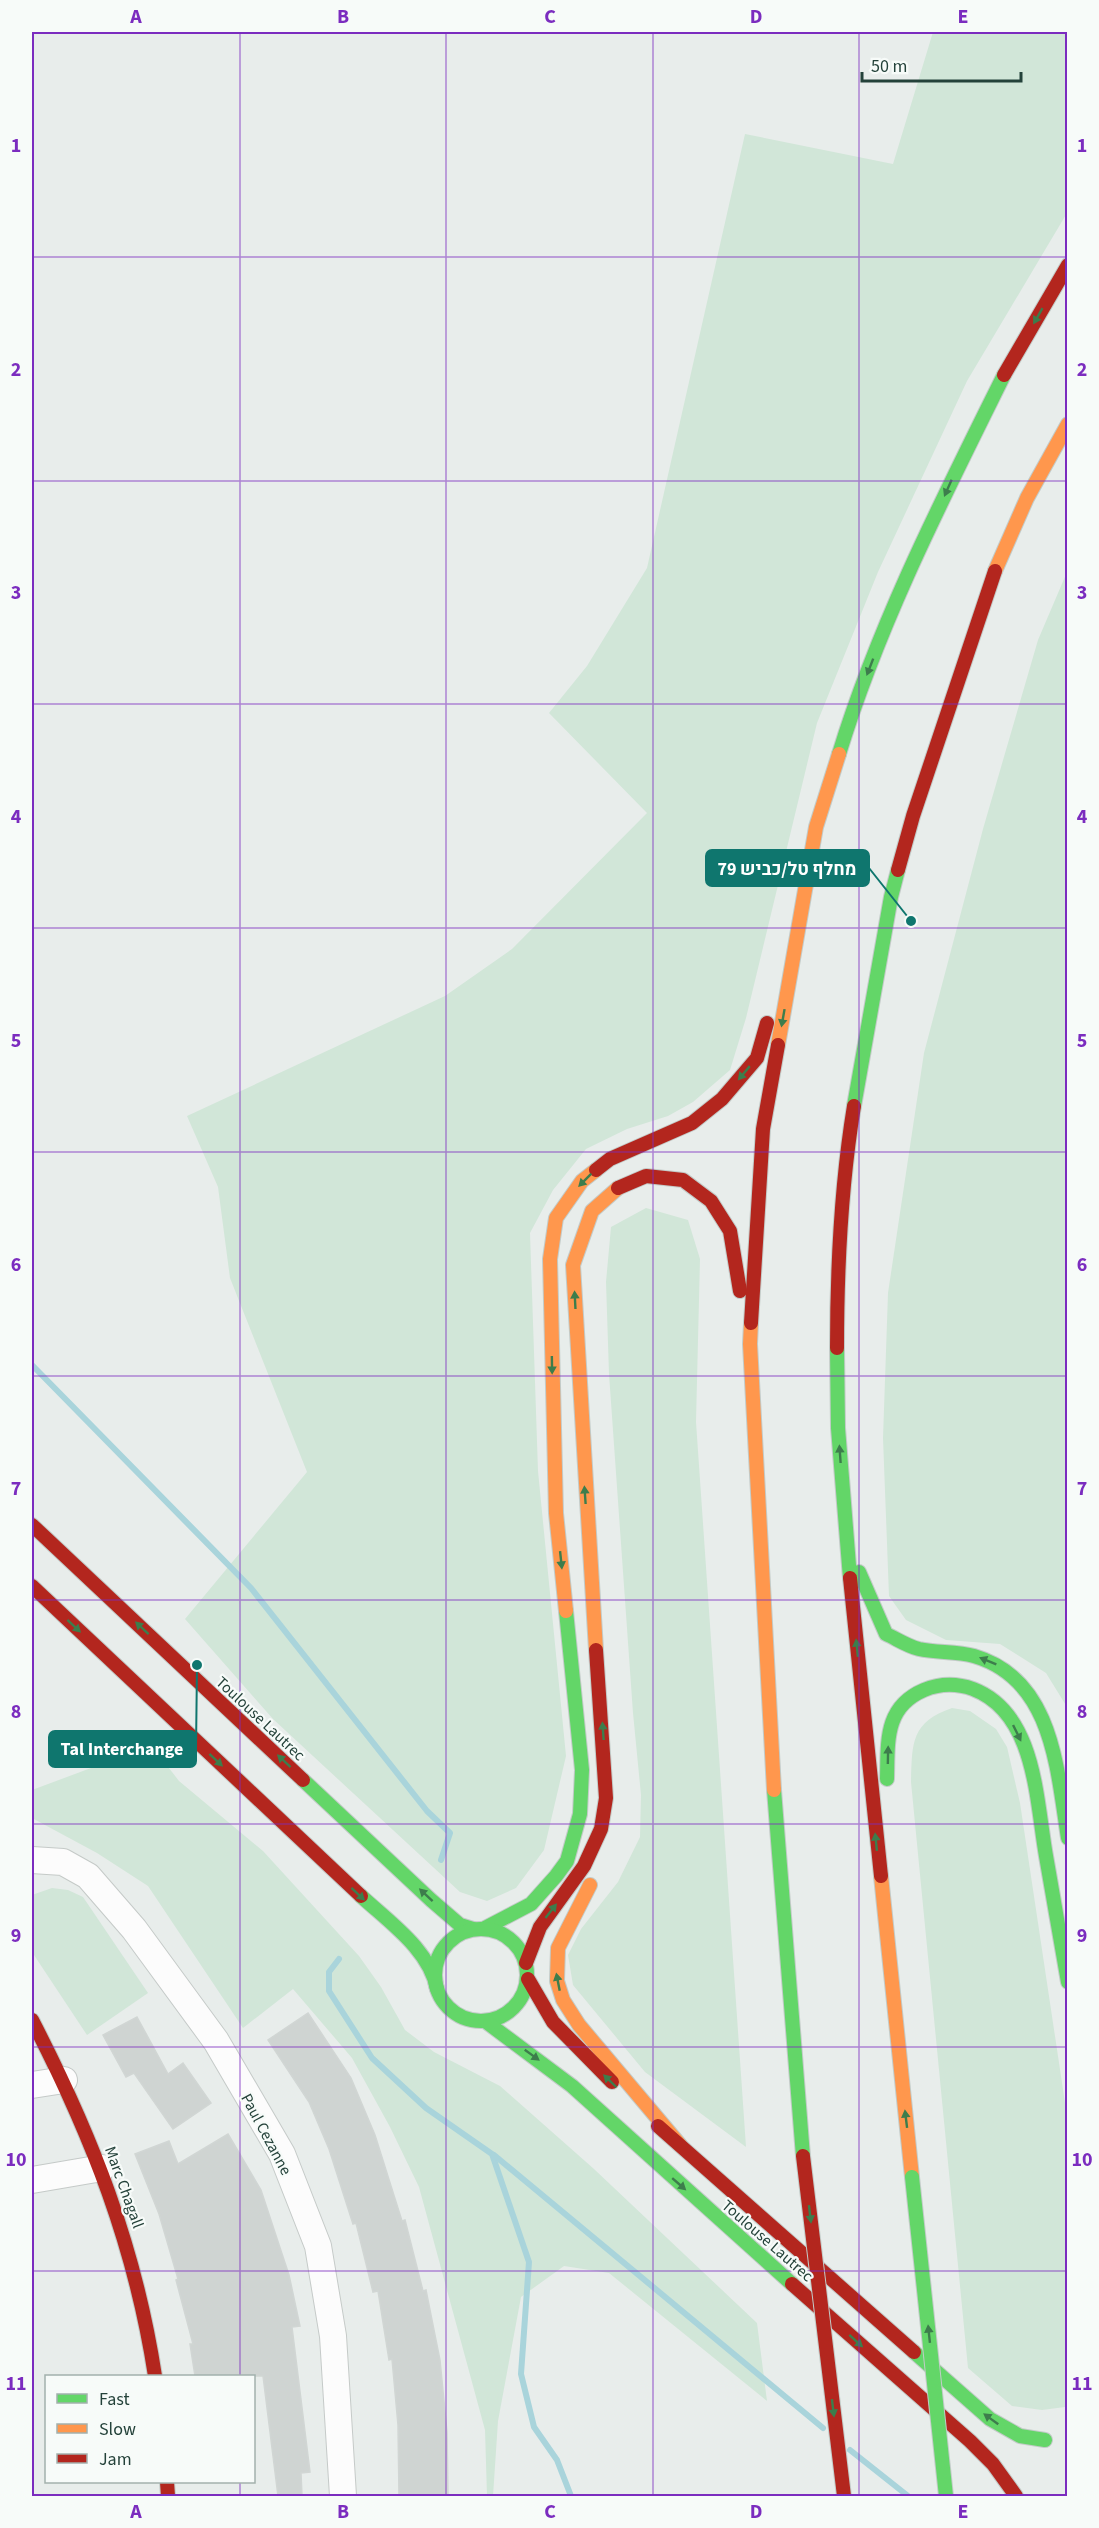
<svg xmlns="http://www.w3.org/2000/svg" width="1099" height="2528" viewBox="0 0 1099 2528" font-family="'Source Sans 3',Heebo,sans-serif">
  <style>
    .green { fill: #d1e6d8 }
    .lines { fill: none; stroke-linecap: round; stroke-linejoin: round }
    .stream { stroke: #a9d4db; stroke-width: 6 }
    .building { fill: #cfd4d2; stroke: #d1d6d4; stroke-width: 1.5 }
    .street-casing { stroke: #c5cac8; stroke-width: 28 }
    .fast-casing { stroke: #c3cbc8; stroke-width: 16 }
    .slow-casing { stroke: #c3cbc8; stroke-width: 16 }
    .jam-casing { stroke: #c3cbc8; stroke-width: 16 }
    .street { stroke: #fcfcfc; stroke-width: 26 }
    .fast { stroke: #63d668; stroke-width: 14 }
    .slow { stroke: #ff974d; stroke-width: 14 }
    .jam { stroke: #b3261e; stroke-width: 14 }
    .fast-bridge-casing { stroke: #c3ccc9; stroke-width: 16; stroke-linecap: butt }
    .jam-bridge-casing { stroke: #c3ccc9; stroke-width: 16; stroke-linecap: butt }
    .fast-bridge { stroke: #63d668; stroke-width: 14 }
    .jam-bridge { stroke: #b3261e; stroke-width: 14 }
    .oneway { fill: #3d7d4c }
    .grid { fill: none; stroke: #7b2cbf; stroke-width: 1.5; stroke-opacity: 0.55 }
    .labels { text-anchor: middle; stroke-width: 4.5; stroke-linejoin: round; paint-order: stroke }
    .street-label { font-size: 16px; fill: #24423a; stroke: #f7fbf9 }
    .leader { fill: none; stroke: #0f766e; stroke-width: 2 }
    .callout-dot { fill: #0f766e; stroke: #f7fbf9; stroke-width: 2 }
    .callout { fill: #0f766e; stroke: #0f766e; stroke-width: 2 }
    .callout-label { font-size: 18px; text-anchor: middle; font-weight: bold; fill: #fff }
    .neatline { fill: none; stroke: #7b2cbf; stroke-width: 2 }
    .grid-label { font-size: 20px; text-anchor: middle; font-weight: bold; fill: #7b2cbf }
  </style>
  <rect width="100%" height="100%" fill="#e8edeb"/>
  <!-- green -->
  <g class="green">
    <path d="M 933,32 L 1067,32 L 1067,213 L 967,381 L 878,572 L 817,723 L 746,1018 L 730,1070 L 693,1102 L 668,1116 L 627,1129 L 586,1149 L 553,1190 L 530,1233 L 538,1471 L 566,1756 L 544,1850 L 516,1888 L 487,1901 L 460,1892 L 273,1719 L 185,1619 L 307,1472 L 230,1278 L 218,1187 L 187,1116 L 445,996 L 512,949 L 647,813 L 549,713 L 587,666 L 647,568 L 745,134 L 893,164 Z"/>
    <path d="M 1067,572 L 1067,1707 L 1046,1673 L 1000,1644 L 946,1640 L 906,1620 L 889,1596 L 883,1438 L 888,1293 L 924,1053 L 983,829 L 1038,640 Z"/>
    <path d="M 646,1208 L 688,1220 L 700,1259 L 696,1422 L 746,2147 L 645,2072 L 573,1985 L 568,1955 L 581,1929 L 618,1882 L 640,1837 L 641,1795 L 633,1713 L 609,1374 L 606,1282 L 611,1227 Z"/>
    <path d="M 952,1708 L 970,1711 L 996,1729 L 1007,1747 L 1020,1803 L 1067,2116 L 1068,2405 L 1065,2407 L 1042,2410 L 1012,2406 L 968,2368 L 911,1782 C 912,1743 911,1722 952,1708 Z"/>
    <path d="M 148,1741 L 179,1781 L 263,1851 L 359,1956 L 381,1987 L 405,2030 L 434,2052 L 500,2086 L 594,2169 L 757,2323 L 767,2401 L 609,2273 L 564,2266 L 521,2297 L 498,2421 L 493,2496 L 487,2496 L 485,2430 L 419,2187 L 390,2127 L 352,2058 L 293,1989 L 243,2028 L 148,1886 L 97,1853 L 32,1818 L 32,1790 L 91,1768 L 124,1750 Z"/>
    <path d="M 52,1888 L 68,1890 L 83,1897 L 148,1993 L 87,2035 L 32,1952 L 32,1895 Z"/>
  </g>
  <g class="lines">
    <!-- stream -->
    <g class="stream">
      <path d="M 32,1365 L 251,1588 L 427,1811 L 450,1833 L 441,1860"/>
      <path d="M 339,1959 L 329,1972 L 329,1991 L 372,2058 L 426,2108 L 492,2154 L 529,2262 L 521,2374 L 534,2427 L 557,2460 L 571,2496"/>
      <path d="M 494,2155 L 823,2428"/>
      <path d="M 850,2450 L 908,2496"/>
    </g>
  </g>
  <!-- building -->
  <g class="building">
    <path d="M 308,2013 L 351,2078 L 375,2135 L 402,2221 L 405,2220 L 423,2291 L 426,2290 L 440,2360 L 447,2432 L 448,2495 L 399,2496 L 398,2425 L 392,2359 L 389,2360 L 378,2291 L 373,2292 L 356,2223 L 353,2224 L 329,2149 L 309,2102 L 268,2040 Z"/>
    <path d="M 137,2017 L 168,2074 L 183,2063 L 211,2103 L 173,2129 L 134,2073 L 126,2077 L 103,2035 Z"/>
    <path d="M 228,2134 L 261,2190 L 289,2275 L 300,2326 L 292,2327 L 310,2472 L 301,2473 L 302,2496 L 278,2496 L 263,2376 L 195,2376 L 190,2344 L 193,2344 L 176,2280 L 178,2279 L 159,2214 L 135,2154 L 169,2141 L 178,2164 Z"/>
  </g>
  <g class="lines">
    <!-- street casing -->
    <g class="street-casing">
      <g id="street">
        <path d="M 32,1860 L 63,1862 L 88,1876 L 134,1929 L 216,2041 L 282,2154 L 318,2246 L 333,2336 L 343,2496"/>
        <path d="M 32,2085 L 64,2080"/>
        <path d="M 32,2180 L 102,2168"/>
      </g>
    </g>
    <!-- fast casing -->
    <g class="fast-casing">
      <g id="fast">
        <path d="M 839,754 C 879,623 943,498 1004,375"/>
        <path d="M 854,1106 L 891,897 L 898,870"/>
        <path d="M 837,1348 L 838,1428 L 850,1578"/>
        <path d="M 859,1572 L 886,1634 C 897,1639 907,1646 919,1649 C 937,1653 956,1651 974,1656 C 1053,1679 1057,1769 1068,1838"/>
        <path d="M 887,1779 C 888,1742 884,1707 924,1690 C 941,1683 956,1683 973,1689 C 1036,1713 1036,1800 1046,1856 C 1053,1898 1061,1940 1068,1982"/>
        <path d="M 303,1780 L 431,1900 L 460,1925 L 473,1929"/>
        <path d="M 774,1790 L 803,2156"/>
        <path d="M 361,1896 C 389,1922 430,1950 437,1989"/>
        <path d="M 485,1928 L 531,1904 L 556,1876 L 567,1861 L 580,1814 L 582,1770 L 566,1611"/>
        <circle cx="481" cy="1975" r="46"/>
        <path d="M 485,2021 L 572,2086 L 792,2284"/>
        <path d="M 914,2352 L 990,2419 L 1020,2436 L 1045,2440"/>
      </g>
    </g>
    <!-- slow casing -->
    <g class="slow-casing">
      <g id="slow">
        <path d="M 995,571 L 1027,498 L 1068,424"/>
        <path d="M 778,1045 L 816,827 L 839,754"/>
        <path d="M 751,1323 L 750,1344 L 774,1790"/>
        <path d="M 566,1611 L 556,1513 L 550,1259 L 556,1218 L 582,1181 L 596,1170"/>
        <path d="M 596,1650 L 573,1265 L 592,1211 L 618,1188"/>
        <path d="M 881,1876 L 912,2177"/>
        <path d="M 590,1885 L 558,1948 L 557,1981 L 563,2000 L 579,2025 L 680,2145"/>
      </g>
    </g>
    <!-- jam casing -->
    <g class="jam-casing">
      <g id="jam">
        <path d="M 1004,375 L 1068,265"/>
        <path d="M 898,870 L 913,816 L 995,571"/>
        <path d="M 596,1170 L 610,1159 L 692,1123 L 722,1099 L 757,1058 L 767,1023"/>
        <path d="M 618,1188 L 646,1176 L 683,1180 L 711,1201 L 730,1231 L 740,1291"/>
        <path d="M 751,1323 L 763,1129 L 778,1045"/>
        <path d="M 837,1348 C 837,1267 841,1185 854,1106"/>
        <path d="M 32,1525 L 303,1780"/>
        <path d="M 850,1578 L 881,1876"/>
        <path d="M 32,1586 L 361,1896"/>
        <path d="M 526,1963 L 540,1927 L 584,1866 L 601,1829 L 606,1798 L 596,1650"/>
        <path d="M 528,1979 L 553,2022 L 612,2082"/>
        <path d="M 32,2020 C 92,2136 135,2246 155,2376"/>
        <path d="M 658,2126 L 914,2352"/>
        <path d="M 792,2284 L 970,2441 L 993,2464 L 1016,2496"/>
        <path d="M 167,2482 L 168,2496"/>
      </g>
    </g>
    <!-- street -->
    <use href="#street" class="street"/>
    <!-- fast -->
    <use href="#fast" class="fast"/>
    <!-- slow -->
    <use href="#slow" class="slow"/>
    <!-- jam -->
    <use href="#jam" class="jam"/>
    <!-- fast-bridge casing -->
    <g class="fast-bridge-casing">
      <path id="fast-bridge" d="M 912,2177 L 946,2496"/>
    </g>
    <!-- jam-bridge casing -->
    <g class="jam-bridge-casing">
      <path id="jam-bridge" d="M 803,2156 L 844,2496"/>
    </g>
    <!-- fast-bridge -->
    <use href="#fast-bridge" class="fast-bridge"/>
    <!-- jam-bridge -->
    <use href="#jam-bridge" class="jam-bridge"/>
  </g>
  <!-- one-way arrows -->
  <defs><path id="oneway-solid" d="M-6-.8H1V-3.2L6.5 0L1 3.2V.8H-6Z" transform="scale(1.5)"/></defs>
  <g class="oneway">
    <use href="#oneway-solid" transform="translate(1038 316) rotate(120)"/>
    <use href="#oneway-solid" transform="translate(948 488) rotate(114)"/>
    <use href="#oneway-solid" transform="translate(870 667) rotate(111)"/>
    <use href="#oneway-solid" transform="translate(783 1018) rotate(100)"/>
    <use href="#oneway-solid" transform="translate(744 1073) rotate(130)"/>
    <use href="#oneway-solid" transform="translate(585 1180) rotate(135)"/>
    <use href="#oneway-solid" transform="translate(575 1300) rotate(-93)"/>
    <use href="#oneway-solid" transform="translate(552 1365) rotate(89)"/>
    <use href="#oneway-solid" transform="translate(840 1454) rotate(-94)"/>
    <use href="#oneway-solid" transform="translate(585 1495) rotate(-94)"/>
    <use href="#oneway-solid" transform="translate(561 1560) rotate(84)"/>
    <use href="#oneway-solid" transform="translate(74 1626) rotate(43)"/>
    <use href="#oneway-solid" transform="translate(142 1628) rotate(-137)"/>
    <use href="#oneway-solid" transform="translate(857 1648) rotate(-96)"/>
    <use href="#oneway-solid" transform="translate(988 1661) rotate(-158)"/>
    <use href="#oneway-solid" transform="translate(603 1731) rotate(-94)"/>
    <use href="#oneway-solid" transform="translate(1017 1733) rotate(64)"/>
    <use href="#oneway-solid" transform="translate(888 1755) rotate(-89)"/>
    <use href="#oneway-solid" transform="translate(216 1760) rotate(43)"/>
    <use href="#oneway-solid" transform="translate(284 1761) rotate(-137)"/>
    <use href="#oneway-solid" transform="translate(876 1842) rotate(-96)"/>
    <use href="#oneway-solid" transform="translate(358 1894) rotate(43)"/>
    <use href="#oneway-solid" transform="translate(426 1895) rotate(-137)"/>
    <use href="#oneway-solid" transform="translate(551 1911) rotate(-52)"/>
    <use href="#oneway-solid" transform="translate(558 1982) rotate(-101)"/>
    <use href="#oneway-solid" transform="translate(532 2055) rotate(36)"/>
    <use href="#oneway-solid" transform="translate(610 2081) rotate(-136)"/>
    <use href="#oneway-solid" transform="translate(906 2119) rotate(-97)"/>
    <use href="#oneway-solid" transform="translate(679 2184) rotate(41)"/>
    <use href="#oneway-solid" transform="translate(810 2214) rotate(83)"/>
    <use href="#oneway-solid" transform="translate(929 2334) rotate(-96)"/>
    <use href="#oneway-solid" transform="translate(856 2341) rotate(42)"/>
    <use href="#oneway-solid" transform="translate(833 2408) rotate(83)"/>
    <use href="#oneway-solid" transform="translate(991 2419) rotate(-144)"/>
  </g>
  <!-- grid -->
  <path class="grid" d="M 240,32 L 240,2376M 446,32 L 446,2496M 653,32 L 653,2496M 859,32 L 859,2496M 32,257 L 1068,257M 32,481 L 1068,481M 32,704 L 1068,704M 32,928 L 1068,928M 32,1152 L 1068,1152M 32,1376 L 1068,1376M 32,1600 L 1068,1600M 32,1824 L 1068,1824M 32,2047 L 1068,2047M 32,2271 L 1068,2271M 240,2482 L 240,2496"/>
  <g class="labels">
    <!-- street labels -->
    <g class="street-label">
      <text transform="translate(261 1718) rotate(43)" y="6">Toulouse Lautrec</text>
      <text transform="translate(267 2134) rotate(62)" y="6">Paul Cezanne</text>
      <text transform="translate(125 2187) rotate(70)" y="6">Marc Chagall</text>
      <text transform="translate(768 2240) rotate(41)" y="6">Toulouse Lautrec</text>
    </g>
  </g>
  <!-- callouts -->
  <path class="leader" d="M911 921L869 868M197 1665L196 1749"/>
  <g class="callout-dot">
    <circle cx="911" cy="921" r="6"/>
    <circle cx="197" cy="1665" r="6"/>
  </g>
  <g class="callout">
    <rect x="706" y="850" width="163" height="36" rx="6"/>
    <rect x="49" y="1731" width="147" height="36" rx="6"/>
  </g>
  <g class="callout-label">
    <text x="787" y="875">מחלף טל/כביש 79</text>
    <text x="122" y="1755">Tal Interchange</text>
  </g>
  <!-- border -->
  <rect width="1099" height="2528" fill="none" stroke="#f7fbf9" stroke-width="66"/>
  <!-- legend -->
  <rect x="45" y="2375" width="210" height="108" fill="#f7fbf9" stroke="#a3b1ad" stroke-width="1.5"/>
  <rect x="57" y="2394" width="30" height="9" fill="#63d668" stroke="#a3b1ad" stroke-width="1.5"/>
  <text x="99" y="2405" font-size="18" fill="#24423a">Fast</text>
  <rect x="57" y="2424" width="30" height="9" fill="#ff974d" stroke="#a3b1ad" stroke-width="1.5"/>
  <text x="99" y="2435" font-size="18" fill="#24423a">Slow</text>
  <rect x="57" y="2454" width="30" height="9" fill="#b3261e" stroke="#a3b1ad" stroke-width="1.5"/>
  <text x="99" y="2465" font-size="18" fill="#24423a">Jam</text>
  <!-- scale -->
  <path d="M862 72v9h159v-9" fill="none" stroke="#24423a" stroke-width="3"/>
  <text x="871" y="72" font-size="18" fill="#24423a" stroke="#f7fbf9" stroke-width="4.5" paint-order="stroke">50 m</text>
  <rect x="33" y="33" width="1033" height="2462" class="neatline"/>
  <g class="grid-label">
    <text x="136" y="23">A</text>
    <text x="343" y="23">B</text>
    <text x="550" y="23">C</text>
    <text x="756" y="23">D</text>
    <text x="963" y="23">E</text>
    <text x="16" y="152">1</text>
    <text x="1082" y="152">1</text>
    <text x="16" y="376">2</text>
    <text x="1082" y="376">2</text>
    <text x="16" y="599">3</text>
    <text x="1082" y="599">3</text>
    <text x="16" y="823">4</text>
    <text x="1082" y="823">4</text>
    <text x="16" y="1047">5</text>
    <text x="1082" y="1047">5</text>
    <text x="16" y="1271">6</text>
    <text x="1082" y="1271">6</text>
    <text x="16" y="1495">7</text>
    <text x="1082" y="1495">7</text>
    <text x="16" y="1718">8</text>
    <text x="1082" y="1718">8</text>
    <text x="16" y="1942">9</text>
    <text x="1082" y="1942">9</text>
    <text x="16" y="2166">10</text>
    <text x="1082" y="2166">10</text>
    <text x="16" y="2390">11</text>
    <text x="1082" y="2390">11</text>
    <text x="136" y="2518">A</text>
    <text x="343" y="2518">B</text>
    <text x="550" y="2518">C</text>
    <text x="756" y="2518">D</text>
    <text x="963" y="2518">E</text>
  </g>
</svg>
